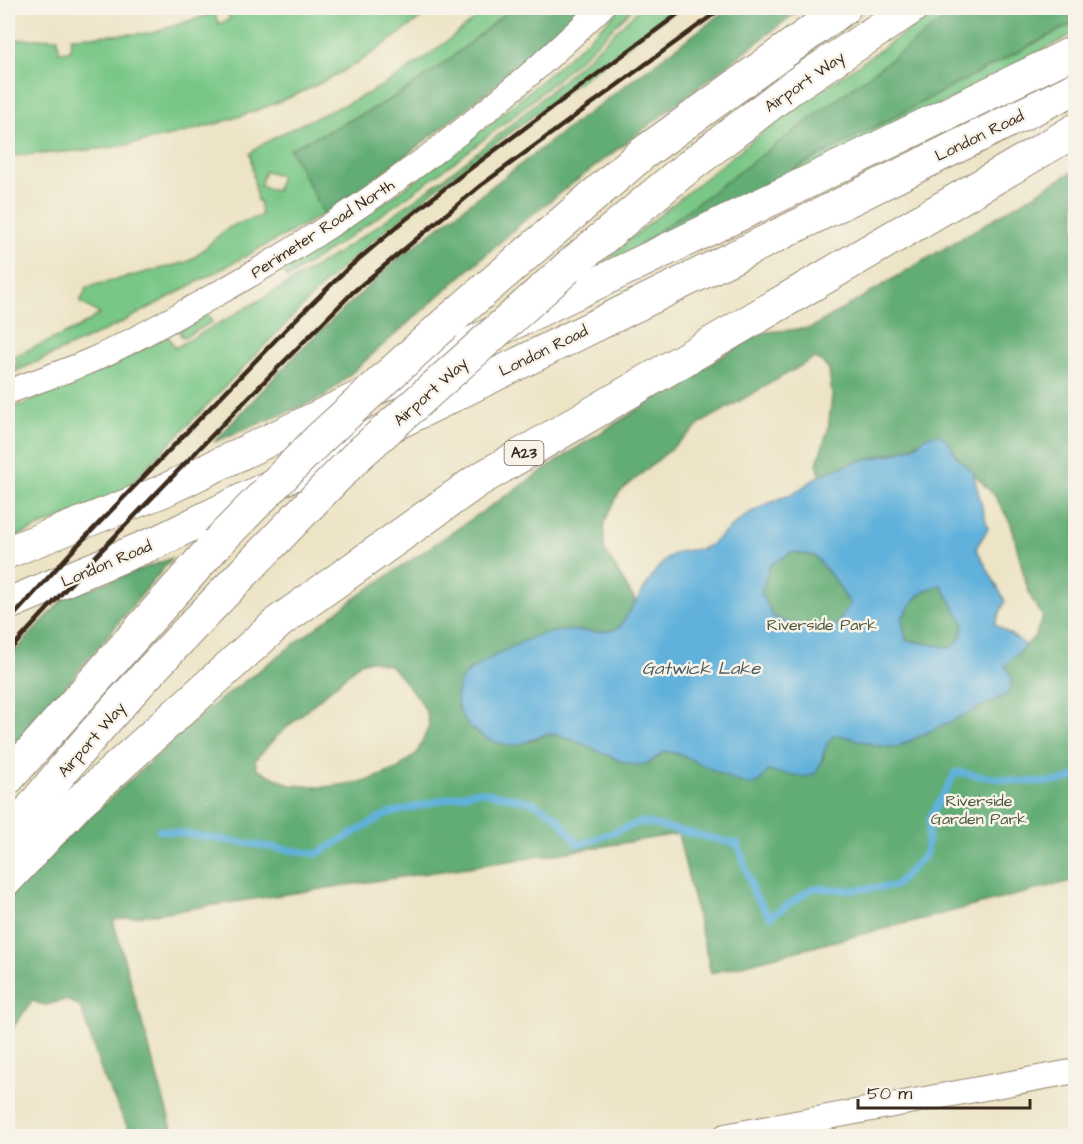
<svg xmlns="http://www.w3.org/2000/svg" width="1083" height="1144" viewBox="0 0 1083 1144" font-family="'Architects Daughter',sans-serif">
  <style>
    .green { fill: #79c787; stroke: #5a7852; stroke-width: 1.5; fill-rule: evenodd }
    .forest { fill: #62ac74; stroke: #4e6b49; stroke-width: 1.5; fill-rule: evenodd }
    .water { fill: #60b1db; stroke: #4e6e7c; stroke-width: 1.5; fill-rule: evenodd }
    .lines { fill: none; stroke-linecap: round; stroke-linejoin: round }
    .stream { stroke: #60b1db; stroke-width: 7 }
    .minor-casing { stroke: #948772; stroke-width: 26 }
    .major-casing { stroke: #948772; stroke-width: 34 }
    .highway-casing { stroke: #948772; stroke-width: 35 }
    .minor { stroke: #fff; stroke-width: 24 }
    .major { stroke: #fff; stroke-width: 32 }
    .highway { stroke: #fff; stroke-width: 33 }
    .rail { stroke: #3b2a1e; stroke-width: 4.5 }
    .highway-bridge-casing { stroke: #948772; stroke-width: 35; stroke-linecap: butt }
    .highway-bridge { stroke: #fff; stroke-width: 33 }
    .labels { text-anchor: middle; stroke-width: 5; stroke-linejoin: round; paint-order: stroke }
    .shield { fill: #f7f3e8; stroke: #73665b; stroke-width: 1.5 }
    .shield-label { font-size: 15px; font-weight: bold; fill: #3b2a1e }
    .street-label { font-size: 16px; fill: #3b2a1e; stroke: #f7f3e8 }
    .park-label { font-size: 16px; fill: #4e593e; stroke: #f7f3e8 }
    .water-label { font-size: 18px; font-style: italic; fill: #485960; stroke: #f7f3e8 }
  </style>
  <rect width="100%" height="100%" fill="#f7f3e8"/>
  <filter id="ink" filterUnits="userSpaceOnUse"><feTurbulence type="fractalNoise" baseFrequency=".0167" numOctaves="2"/><feDisplacementMap in="SourceGraphic" scale="12" xChannelSelector="R" yChannelSelector="G"/><feConvolveMatrix kernelMatrix="1 2 1 2 8 2 1 2 1" color-interpolation-filters="sRGB"/></filter>
  <filter id="wash" filterUnits="userSpaceOnUse"><feTurbulence type="fractalNoise" baseFrequency=".008" numOctaves="4" result="noise"/><feDisplacementMap in="SourceGraphic" scale="24" xChannelSelector="R" yChannelSelector="G"/><feGaussianBlur stdDeviation="1.35" result="paint"/><feColorMatrix in="noise" values="0 0 0 0 0 0 0 0 0 0 0 0 0 0 0 0 0 1.4 0 .05"/><feComposite in="paint" operator="in"/></filter>
  <g filter="url(#wash)">
    <rect width="100%" height="100%" fill="#ede4c6"/>
    <!-- green -->
    <g class="green">
      <path d="M 225,8 L 436,8 C 412,24 389,42 365,58 C 293,103 209,130 126,145 C 87,152 47,153 8,156 L 8,40 L 58,38 L 59,52 L 70,51 L 71,37 L 152,33 L 214,13 L 219,24 L 230,19 Z"/>
      <path d="M 489,8 L 511,8 C 474,40 436,72 394,97 C 361,117 325,132 291,149 L 324,214 L 117,325 L 8,375 L 8,364 L 14,366 L 18,364 L 14,356 L 78,328 L 100,314 L 80,302 L 87,287 L 187,262 C 202,254 211,241 224,231 C 235,223 248,220 261,216 L 260,201 L 257,201 L 250,153 C 286,127 330,113 369,93 C 413,70 451,38 489,8 ZM 265,171 L 281,176 L 276,191 L 260,186 Z"/>
      <path d="M 621,8 L 633,8 C 530,112 410,198 287,278 L 283,270 C 404,194 518,108 621,8 Z"/>
      <path d="M 640,8 L 678,8 L 444,182 L 370,243 L 324,284 L 123,492 L 8,540 L 8,410 L 66,386 L 168,336 L 175,348 C 220,323 265,298 309,271 C 429,196 540,106 640,8 Z"/>
      <path d="M 941,8 L 960,8 L 623,259 L 1075,22 L 1075,33 L 965,92 L 619,261 L 594,271 L 631,238 L 771,125 Z"/>
      <path d="M 207,314 L 212,322 L 185,337 L 181,336 L 179,330 Z"/>
    </g>
    <!-- forest -->
    <g class="forest">
      <path d="M 511,8 L 582,8 C 502,84 415,151 324,214 L 290,149 C 325,132 361,117 394,97 C 436,72 475,40 511,8 Z"/>
      <path d="M 729,8 L 802,8 L 525,220 L 324,397 L 214,442 L 303,347 L 400,257 L 564,131 Z"/>
      <path d="M 960,8 L 1075,8 L 1075,22 L 619,261 Z"/>
      <path d="M 1075,170 L 1076,858 L 1074,858 L 1075,880 L 711,973 L 678,834 L 549,855 L 113,920 L 174,1136 L 132,1136 L 103,1076 L 81,1008 L 74,1003 L 65,1000 L 46,1005 L 37,1003 L 33,1000 L 8,1034 L 8,897 L 40,863 L 205,711 L 358,596 L 575,449 L 753,337 L 766,332 L 811,328 ZM 814,358 L 821,361 L 829,370 L 832,396 L 828,430 L 817,463 L 820,475 C 832,471 844,466 856,462 C 882,455 905,453 927,437 L 948,441 L 956,456 L 995,496 L 1011,524 L 1027,587 L 1032,600 L 1043,616 L 1035,636 L 1005,666 C 1014,677 1014,683 1006,695 L 897,747 C 874,748 857,736 834,735 L 825,744 L 823,760 L 790,774 L 768,771 L 759,782 L 704,765 L 679,754 L 665,751 L 656,758 L 628,763 L 583,743 L 561,736 L 548,734 L 528,742 L 461,680 L 470,669 L 522,643 L 594,632 L 611,632 L 620,627 L 636,602 L 604,549 L 604,523 L 619,493 L 703,422 ZM 371,660 L 391,666 L 420,700 L 427,714 L 429,726 L 417,753 L 397,769 L 364,782 L 323,787 L 290,785 L 257,769 L 255,760 L 274,739 L 360,663 Z"/>
      <path d="M 792,552 L 815,556 L 834,579 L 851,604 L 837,624 L 815,633 L 773,617 L 761,592 L 770,565 Z"/>
      <path d="M 172,558 L 8,757 L 8,659 L 64,598 Z"/>
      <path d="M 941,585 L 964,624 L 961,637 L 952,648 L 906,640 L 902,619 C 912,602 920,589 941,585 Z"/>
    </g>
    <!-- water -->
    <path class="water" d="M 939,434 L 948,441 L 956,456 L 973,472 L 988,529 L 976,548 L 1005,601 L 995,624 L 1026,645 L 1005,666 C 1013,677 1014,683 1006,695 L 897,747 C 874,749 857,736 834,735 C 823,746 823,759 817,772 L 806,777 L 768,771 L 759,782 L 749,785 L 734,780 L 679,754 L 665,751 C 659,755 652,762 645,764 C 621,770 580,735 550,734 C 537,734 525,746 511,745 C 479,743 445,714 461,681 C 468,666 526,639 543,634 C 550,632 559,631 566,631 C 585,629 603,636 620,627 L 656,570 L 668,557 L 681,551 L 701,549 L 710,545 L 746,515 L 767,504 L 794,493 L 820,475 L 856,462 L 893,454 L 914,447 L 927,436 ZM 792,552 L 815,556 L 834,579 L 850,604 L 837,624 L 815,633 L 773,617 L 761,592 L 770,565 ZM 941,585 L 964,624 L 961,637 L 952,648 L 906,640 L 902,619 C 912,602 920,589 941,585 Z"/>
    <g class="lines">
      <!-- stream -->
      <path class="stream" d="M 159,830 L 317,854 L 387,814 L 478,791 L 532,802 L 555,815 L 579,845 L 641,822 L 738,844 L 754,894 L 770,917 L 813,888 L 852,890 L 895,886 L 926,854 L 930,817 L 956,772 C 983,776 1054,791 1076,775"/>
    </g>
  </g>
  <g filter="url(#ink)">
    <g class="lines">
      <!-- minor casing -->
      <g class="minor-casing">
        <g id="minor">
          <path d="M 8,392 C 36,381 65,372 92,360 C 128,344 163,324 197,305 C 344,225 482,125 601,8"/>
          <path d="M 725,1136 L 1076,1071"/>
        </g>
      </g>
      <!-- major casing -->
      <g class="major-casing">
        <g id="major">
          <path d="M 8,552 L 163,491 L 791,190 L 1076,51"/>
          <path d="M 8,604 L 159,541 L 1076,88"/>
        </g>
      </g>
      <!-- highway casing -->
      <g class="highway-casing">
        <g id="highway">
          <path d="M 567,268 L 678,175 L 791,88 L 911,8"/>
          <path d="M 445,324 L 642,154 L 844,8"/>
          <path d="M 8,778 L 217,543"/>
          <path d="M 8,839 C 99,718 207,611 312,502"/>
          <path d="M 8,878 L 79,802 L 280,621 L 477,481 L 1076,130"/>
        </g>
      </g>
      <!-- minor -->
      <use href="#minor" class="minor"/>
      <!-- major -->
      <use href="#major" class="major"/>
      <!-- highway -->
      <use href="#highway" class="highway"/>
      <!-- rail -->
      <g class="rail">
        <path d="M 8,622 L 75,548 L 287,328 L 346,270 L 400,224 L 459,177 L 686,8"/>
        <path d="M 8,652 L 95,557 L 248,398 L 353,292 L 480,186 L 722,8"/>
      </g>
      <!-- highway-bridge casing -->
      <g class="highway-bridge-casing">
        <g id="highway-bridge">
          <path d="M 312,502 L 356,457 L 567,268"/>
          <path d="M 217,543 L 319,439 L 445,324"/>
        </g>
      </g>
      <!-- highway-bridge -->
      <use href="#highway-bridge" class="highway-bridge"/>
    </g>
  </g>
  <g class="labels">
    <!-- shield labels -->
    <rect class="shield" x="504.5" y="441" width="39" height="24" rx="4.5"/>
    <g class="shield-label">
      <text x="524" y="458">A23</text>
    </g>
    <!-- street labels -->
    <g class="street-label">
      <text transform="translate(804 81) rotate(-35)" y="6">Airport Way</text>
      <text transform="translate(979 135) rotate(-26)" y="6">London Road</text>
      <text transform="translate(322 228) rotate(-33)" y="6">Perimeter Road North</text>
      <text transform="translate(543 350) rotate(-26)" y="6">London Road</text>
      <text transform="translate(430 391) rotate(-42)" y="6">Airport Way</text>
      <text transform="translate(106 563) rotate(-23)" y="6">London Road</text>
      <text transform="translate(91 739) rotate(-49)" y="6">Airport Way</text>
    </g>
    <!-- park labels -->
    <g class="park-label">
      <text x="822" y="630">Riverside Park</text>
      <text x="979" y="806">Riverside<tspan x="979" dy="18">Garden Park</tspan></text>
    </g>
    <!-- water labels -->
    <g class="water-label">
      <text x="701" y="674">Gatwick Lake</text>
    </g>
  </g>
  <!-- margin -->
  <rect width="1083" height="1144" fill="none" stroke="#f7f3e8" stroke-width="30"/>
  <!-- scale -->
  <path d="M858 1099v9h172v-9" fill="none" stroke="#3b2a1e" stroke-width="3"/>
  <text x="867" y="1099" font-size="18" fill="#3b2a1e" stroke="#f7f3e8" stroke-width="4.5" paint-order="stroke">50 m</text>
</svg>
